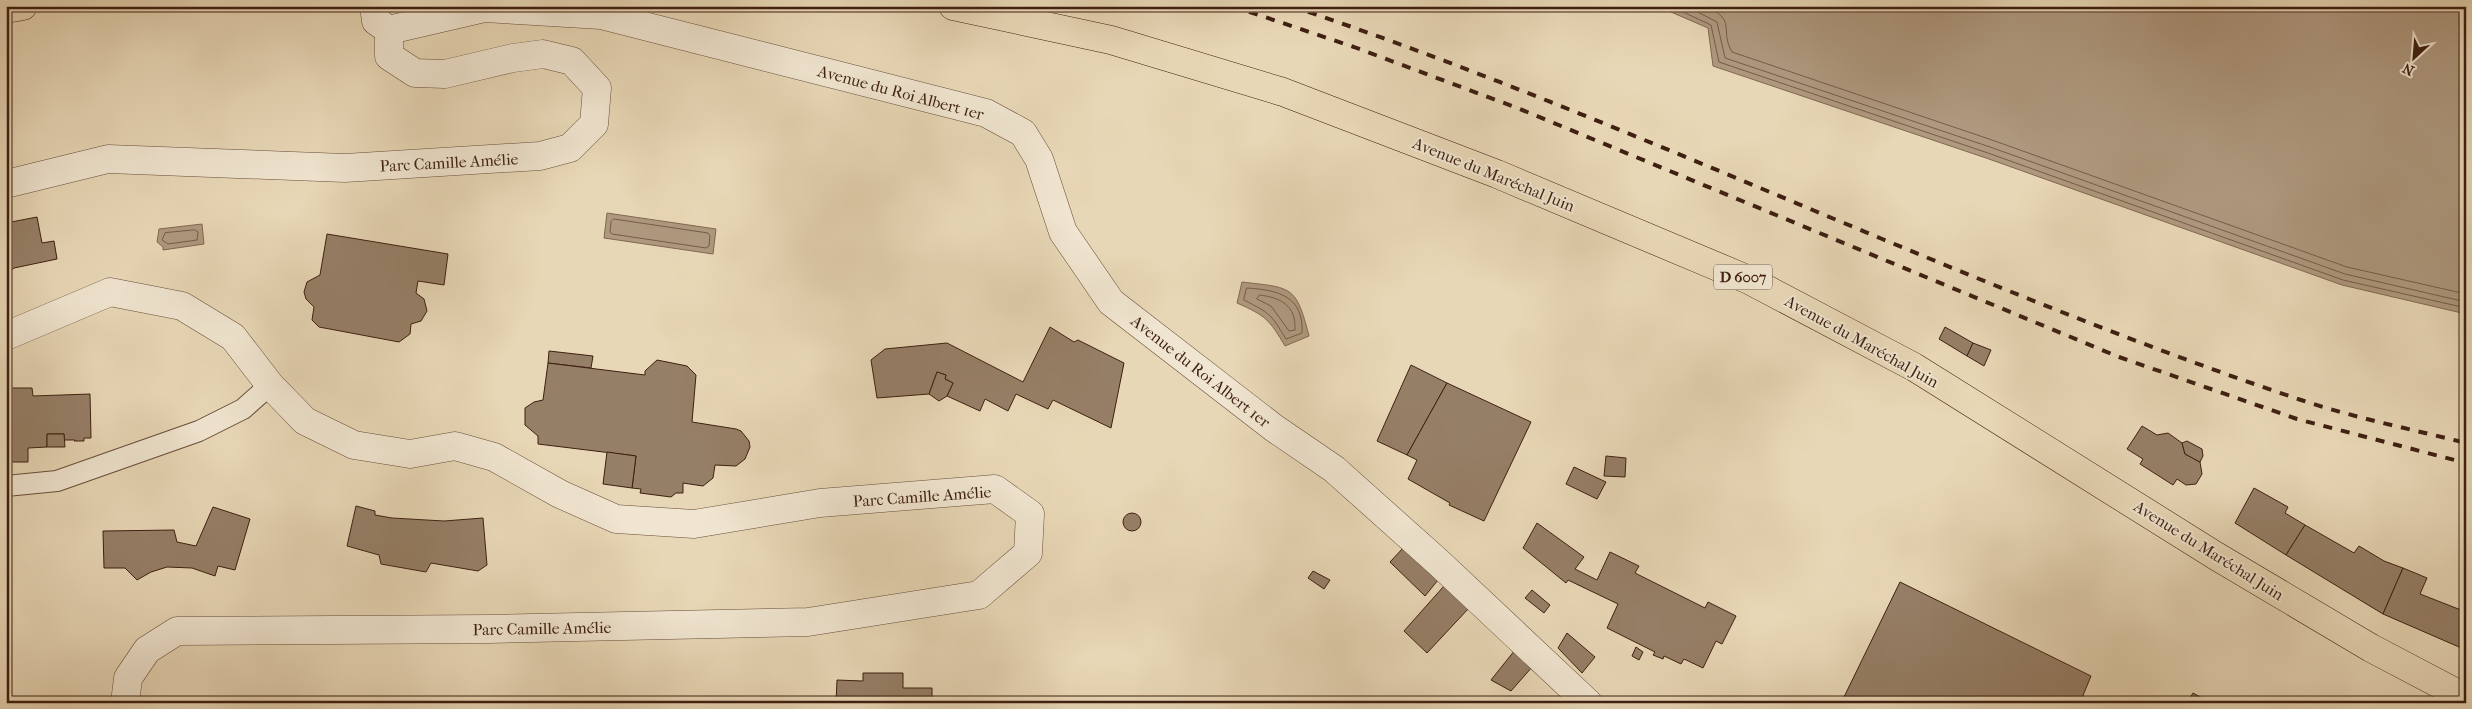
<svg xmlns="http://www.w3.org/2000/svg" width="2472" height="709" viewBox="0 0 2472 709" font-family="'IM FELL French Canon',serif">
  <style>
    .water { fill: #ae987e; stroke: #816852 }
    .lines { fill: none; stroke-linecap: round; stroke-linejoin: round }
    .shore { stroke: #765c48; stroke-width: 1 }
    .building { fill: #967f67; stroke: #3e1f11 }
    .lane-casing { stroke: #684d3a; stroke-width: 22 }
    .street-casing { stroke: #684d3a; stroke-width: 29 }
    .primary-casing { stroke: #3e1f11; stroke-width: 29 }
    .lane { stroke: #f0e5d0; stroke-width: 20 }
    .street { stroke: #f0e5d0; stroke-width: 28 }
    .primary { stroke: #e8d7b6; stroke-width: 28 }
    .rail { stroke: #3e1f11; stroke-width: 4; stroke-dasharray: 9 9; stroke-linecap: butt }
    .labels { text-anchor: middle; stroke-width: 4; stroke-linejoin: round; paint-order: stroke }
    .shield { fill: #f0e5d0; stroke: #735a4a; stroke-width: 1 }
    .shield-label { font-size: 15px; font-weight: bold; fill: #3e1f11 }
    .street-label { font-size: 16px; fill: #3e1f11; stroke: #f0e5d0 }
  </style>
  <rect width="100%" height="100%" fill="#e8d7b6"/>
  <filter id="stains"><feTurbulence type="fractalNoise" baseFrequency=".004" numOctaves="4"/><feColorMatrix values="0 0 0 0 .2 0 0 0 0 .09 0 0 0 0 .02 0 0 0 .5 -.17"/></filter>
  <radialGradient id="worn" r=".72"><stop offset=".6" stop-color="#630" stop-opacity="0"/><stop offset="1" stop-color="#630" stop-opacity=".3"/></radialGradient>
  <!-- water -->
  <g class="water">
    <path d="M 1657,6 L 2466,6 L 2466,314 L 2342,285 L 1986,158 L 1713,66 L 1708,28 Z"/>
    <path d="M 607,213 L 716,229 L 713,254 L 604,238 Z"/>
    <path d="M 202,224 L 204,244 L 163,250 L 163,247 L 157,242 L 159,229 Z"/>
    <path d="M 1242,282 C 1292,288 1296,285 1309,336 L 1285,346 C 1269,319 1266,316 1237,303 Z"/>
  </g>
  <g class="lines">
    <!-- shore -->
    <g class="shore">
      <path d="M 1670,6 L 1711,25 L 1719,62 L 1988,153 L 2343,280 L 2466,308"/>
      <path d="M 1686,6 L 1717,22 L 1725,58 L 1990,147 L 2345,274 L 2466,302"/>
      <path d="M 1705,6 C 1738,20 1719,30 1732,52 L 1992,140 L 2347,267 L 2466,294"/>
      <path d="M 614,219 L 708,233 L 710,236 L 709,246 L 706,248 L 612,234 L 610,232 L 611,222 Z"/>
      <path d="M 195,230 L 198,232 L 197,240 L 168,244 L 162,240 L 165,233 Z"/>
      <path d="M 1247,288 C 1278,290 1304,296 1302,333 L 1286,339 C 1270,313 1271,314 1244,300 Z"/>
      <path d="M 1260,295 C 1281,298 1296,305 1295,330 L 1289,331 L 1271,306 L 1257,299 Z"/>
    </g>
  </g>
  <!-- building -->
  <g class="building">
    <path d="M 37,217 L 42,243 L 54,241 L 57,259 L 14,268 L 6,276 L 6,223 Z"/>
    <path d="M 327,234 L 448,254 L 444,285 L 418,281 L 416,293 L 424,299 L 427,311 L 421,321 L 411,324 L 410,334 L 399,342 L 319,327 L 312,320 L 314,307 L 306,299 L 304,292 L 307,282 L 320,275 Z"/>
    <path d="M 1050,327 L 1074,342 L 1078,340 L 1124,363 L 1111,428 L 1053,400 L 1048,409 L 1016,394 L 1008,411 L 985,399 L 980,411 L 947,396 L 953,383 L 945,379 L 946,375 L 937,372 L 929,394 L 877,398 L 871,360 L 885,349 L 947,343 L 1023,382 Z"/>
    <path d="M 1945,327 L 1973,343 L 1967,356 L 1939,339 Z"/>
    <path d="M 1973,343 L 1991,350 L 1984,366 L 1967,356 Z"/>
    <path d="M 549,351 L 593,356 L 591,368 L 548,363 Z"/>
    <path d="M 657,360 L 687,366 L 696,375 L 692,422 L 736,429 L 741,431 L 749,441 L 750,447 L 745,459 L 736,466 L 715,465 L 713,478 L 703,486 L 683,483 L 683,493 L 676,493 L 671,497 L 640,493 L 641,489 L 632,488 L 636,456 L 538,444 L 538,436 L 525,425 L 525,408 L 534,402 L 543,400 L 548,363 L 645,375 L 645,371 Z"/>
    <path d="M 1411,365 L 1447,383 L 1407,455 L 1377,441 Z"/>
    <path d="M 937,372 L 946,375 L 945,379 L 953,383 L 947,396 L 939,401 L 929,394 Z"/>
    <path d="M 1447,383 L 1531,422 L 1484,521 L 1449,505 L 1450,503 L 1408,479 L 1417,460 L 1407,455 Z"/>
    <path d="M 7,388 L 32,388 L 33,396 L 90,394 L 91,438 L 84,438 L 84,441 L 74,441 L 75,440 L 64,440 L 64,434 L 47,434 L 47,447 L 28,448 L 28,462 L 6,462 Z"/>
    <path d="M 2142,426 L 2157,435 L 2168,433 L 2182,443 L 2185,454 L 2200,462 L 2202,474 L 2196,484 L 2186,485 L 2177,479 L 2173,485 L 2140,464 L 2143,459 L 2127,449 Z"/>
    <path d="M 47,434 L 64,434 L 65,447 L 47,447 Z"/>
    <path d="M 2187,441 L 2202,449 L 2203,456 L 2200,462 L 2185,454 L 2182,443 Z"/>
    <path d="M 607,452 L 636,456 L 632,488 L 603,484 Z"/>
    <path d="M 1606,456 L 1626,458 L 1625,477 L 1604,476 Z"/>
    <path d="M 1574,467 L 1606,482 L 1597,499 L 1566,484 Z"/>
    <path d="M 2254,488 L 2288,507 L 2285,513 L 2305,525 L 2286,555 L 2235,523 Z"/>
    <path d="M 356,506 L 375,511 L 375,515 L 392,518 L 444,521 L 483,518 L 487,565 L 478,571 L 431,563 L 426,572 L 381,564 L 379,555 L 347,546 Z"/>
    <path d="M 213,507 L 250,519 L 235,570 L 218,566 L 215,576 L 192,568 L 167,567 L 151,572 L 137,580 L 125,568 L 104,568 L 103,531 L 174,530 L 177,542 L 196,546 Z"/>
    <circle cx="1132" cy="522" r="9"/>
    <path d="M 1537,523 L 1584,557 L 1575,569 L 1597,580 L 1610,552 L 1639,566 L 1635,573 L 1705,608 L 1708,602 L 1736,616 L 1722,644 L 1716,641 L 1703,668 L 1684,659 L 1681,664 L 1664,656 L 1663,659 L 1653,655 L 1655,652 L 1607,628 L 1618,604 L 1568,580 L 1566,583 L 1523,548 Z"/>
    <path d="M 2305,525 L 2354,553 L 2359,546 L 2384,561 L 2403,568 L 2383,614 L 2286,555 Z"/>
    <path d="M 1404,547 L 1438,580 L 1425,596 L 1390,562 Z"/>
    <path d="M 2403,568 L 2427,578 L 2420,594 L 2461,610 L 2463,605 L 2466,606 L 2466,650 L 2383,614 Z"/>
    <path d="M 1313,571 L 1330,580 L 1324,589 L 1308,578 Z"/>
    <path d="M 1900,582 L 2091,676 L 2082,698 L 2091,703 L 1857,703 L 1844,697 Z"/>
    <path d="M 1444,586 L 1469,608 L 1427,653 L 1404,631 Z"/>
    <path d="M 1532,590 L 1550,605 L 1544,613 L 1525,598 Z"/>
    <path d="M 1567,633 L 1595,657 L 1582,673 L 1558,648 Z"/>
    <path d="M 1636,647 L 1643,652 L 1639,660 L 1632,656 Z"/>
    <path d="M 1515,650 L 1533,666 L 1511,691 L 1491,680 Z"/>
    <path d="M 863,673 L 903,673 L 903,688 L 932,688 L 932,703 L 836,703 L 837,680 L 863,681 Z"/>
    <path d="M 2193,693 L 2211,703 L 2187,703 Z"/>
  </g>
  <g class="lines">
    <!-- lane casing -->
    <g class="lane-casing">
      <path id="lane" d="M 6,486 L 57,481 L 199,431 L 243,409 L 270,385"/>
    </g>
    <!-- street casing -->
    <g class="street-casing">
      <g id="street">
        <path d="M 374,6 L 376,21 L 389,30 L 484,8 L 601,15 L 986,113 L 1023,133 L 1039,159 L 1063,232 L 1111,302 L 1274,428 L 1334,469 L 1438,562 L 1588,703"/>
        <path d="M 6,184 L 108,159 L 345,168 L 540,156 L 570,148 L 594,124 L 597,88 L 572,61 L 543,54 L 513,58 L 445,74 L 415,73 L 389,56 L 389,30"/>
        <path d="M 6,336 L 110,292 L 182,306 L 233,337 L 270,385 L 305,421 L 354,445 L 410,454 L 455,446 L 494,457 L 560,494 L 616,519 L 694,524 L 820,503 L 995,489 L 1030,514 L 1028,553 L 979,595 L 808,622 L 489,629 L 177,631 L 147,650 L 128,678 L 125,703"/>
      </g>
    </g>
    <!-- primary casing -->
    <g class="primary-casing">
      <g id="primary">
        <path d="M 953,6 L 1111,40 L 1283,92 L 1497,174 L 1749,280 L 1914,367 L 2216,556 L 2371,648 L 2466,698"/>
        <path d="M 6,9 L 23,6"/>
      </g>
    </g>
    <!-- lane -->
    <use href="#lane" class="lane"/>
    <!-- street -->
    <use href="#street" class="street"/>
    <!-- primary -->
    <use href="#primary" class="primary"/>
    <!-- rail -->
    <g class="rail">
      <path d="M 1232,6 L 1354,47 L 1520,109 L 2119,357 L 2297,419 L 2466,463"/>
      <path d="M 1291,6 C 1634,121 1958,285 2301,400 C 2355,418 2411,429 2466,443"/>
    </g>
  </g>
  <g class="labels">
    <!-- shield labels -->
    <rect class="shield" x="1714" y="264.5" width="58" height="25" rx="4"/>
    <g class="shield-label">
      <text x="1743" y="282">D 6007</text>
    </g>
    <!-- street labels -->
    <g class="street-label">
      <text transform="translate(901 92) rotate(15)" y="6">Avenue du Roi Albert 1er</text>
      <text transform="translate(449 162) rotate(-3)" y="6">Parc Camille Amélie</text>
      <text transform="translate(1494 174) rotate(22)" y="6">Avenue du Maréchal Juin</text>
      <text transform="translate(1862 341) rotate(29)" y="6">Avenue du Maréchal Juin</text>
      <text transform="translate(1201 371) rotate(38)" y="6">Avenue du Roi Albert 1er</text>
      <text transform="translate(922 496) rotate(-4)" y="6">Parc Camille Amélie</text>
      <text transform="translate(2209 550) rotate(32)" y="6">Avenue du Maréchal Juin</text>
      <text transform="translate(542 628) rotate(-1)" y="6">Parc Camille Amélie</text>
    </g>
  </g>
  <!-- margin -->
  <rect width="2472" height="709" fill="none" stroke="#e8d7b6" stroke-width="25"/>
  <rect x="8" y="8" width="2457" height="694" fill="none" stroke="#3e1f11" stroke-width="2.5"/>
  <rect x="12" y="12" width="2447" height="684" fill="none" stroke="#3e1f11"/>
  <!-- north arrow -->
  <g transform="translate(2414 58) rotate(206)" stroke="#f0e5d0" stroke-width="4" paint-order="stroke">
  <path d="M0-4L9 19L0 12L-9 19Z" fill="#3e1f11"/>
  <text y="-8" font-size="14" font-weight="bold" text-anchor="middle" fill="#3e1f11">N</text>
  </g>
  <rect width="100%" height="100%" filter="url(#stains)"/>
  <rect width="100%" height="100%" fill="url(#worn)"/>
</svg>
